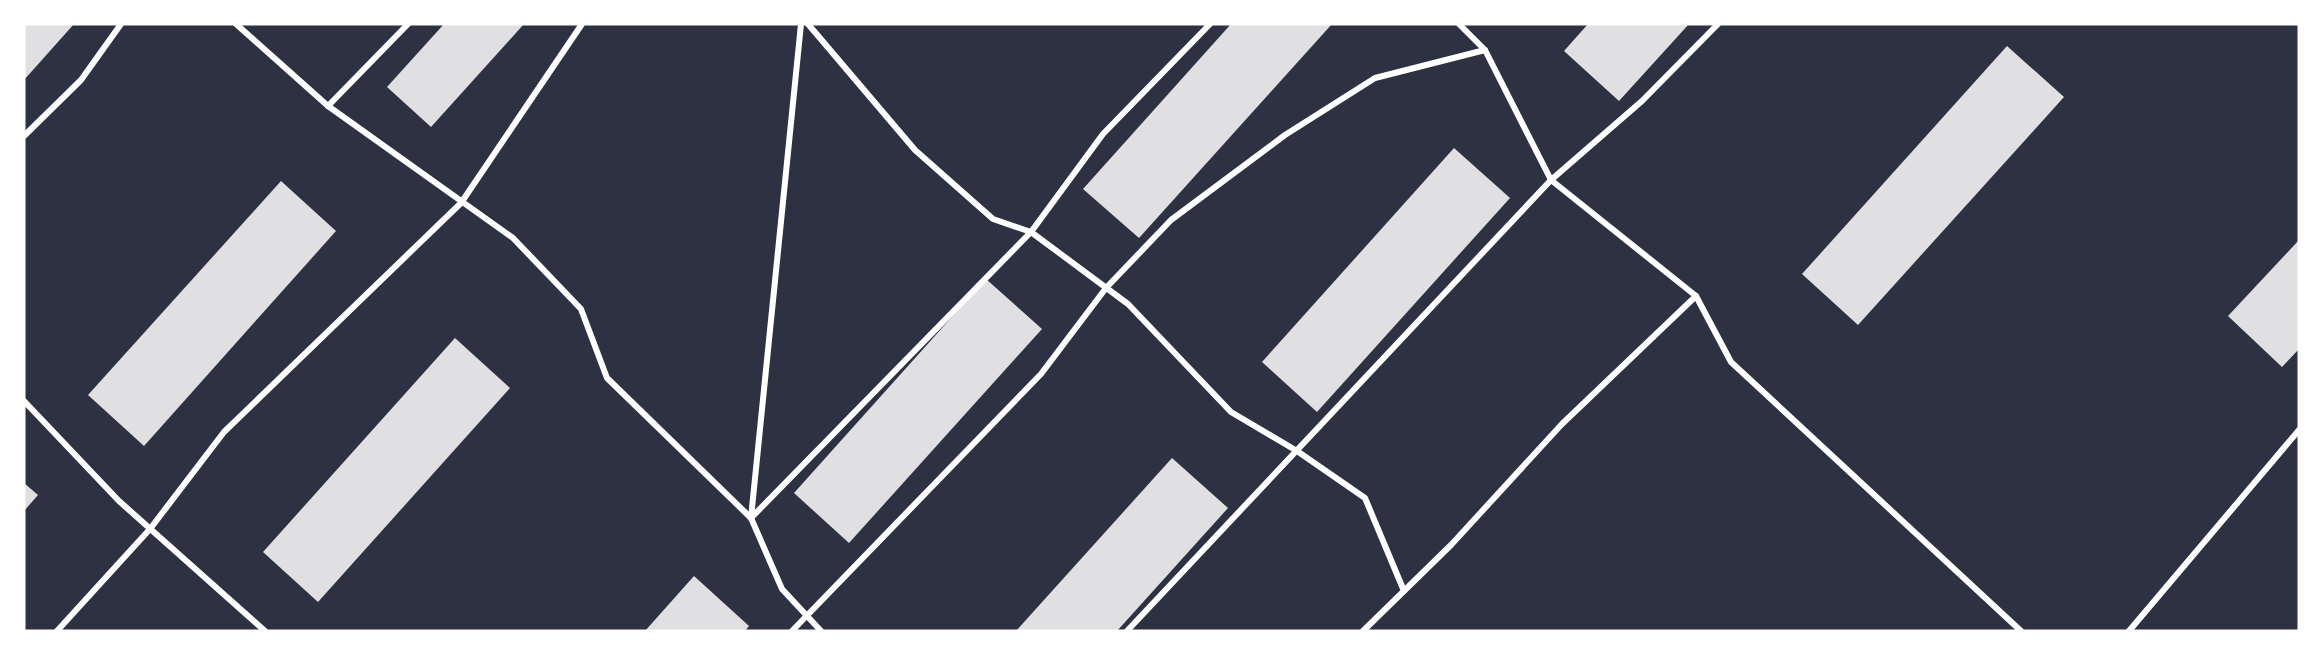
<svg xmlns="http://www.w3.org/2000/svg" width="2323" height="655" viewBox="0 0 2323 655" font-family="Jost,sans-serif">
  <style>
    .building { fill: #e0e0e3 }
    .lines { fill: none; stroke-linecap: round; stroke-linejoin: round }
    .minor { stroke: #fff; stroke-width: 6 }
  </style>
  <rect width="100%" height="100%" fill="#2d3142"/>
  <!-- building -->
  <g class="building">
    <path d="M 24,24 L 74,24 L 24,80 Z"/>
    <path d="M 444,24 L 524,24 L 431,127 L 387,87 Z"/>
    <path d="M 1231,24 L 1332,24 L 1139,238 L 1083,189 Z"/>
    <path d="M 1588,24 L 1689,24 L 1619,101 L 1564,51 Z"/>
    <path d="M 2007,46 L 2064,97 L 1858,325 L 1802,274 Z"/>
    <path d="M 1454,148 L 1510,198 L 1317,412 L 1262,362 Z"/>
    <path d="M 281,181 L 336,231 L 144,446 L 88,395 Z"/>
    <path d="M 2299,240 L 2299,349 L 2282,367 L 2228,316 Z"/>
    <path d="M 986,279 L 1042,329 L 849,543 L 794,493 Z"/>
    <path d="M 455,338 L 510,388 L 318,602 L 263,552 Z"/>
    <path d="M 1172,458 L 1228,508 L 1117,631 L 1016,631 Z"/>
    <path d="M 24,483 L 38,495 L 24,511 Z"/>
    <path d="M 694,576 L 749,626 L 745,631 L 645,631 Z"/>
  </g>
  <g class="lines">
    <!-- minor -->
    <g class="minor">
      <path d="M 236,24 L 328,106 L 513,238 L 581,309 L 607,378 L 751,518 L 782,589 L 821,631"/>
      <path d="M 808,24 L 915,150 L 993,219 L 1031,232 L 1128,304 L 1231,412 L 1297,451 L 1365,498 L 1404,591"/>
      <path d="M 1459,24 L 1485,50 L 1551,180 L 1696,296 L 1731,362 L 2021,631"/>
      <path d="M 328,106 L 408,24"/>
      <path d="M 24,136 L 81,80 L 121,24"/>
      <path d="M 24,401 L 119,501 L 265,631"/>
      <path d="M 751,518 L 1031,232 L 1103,134 L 1210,24"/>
      <path d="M 751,518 L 801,24"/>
      <path d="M 57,631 L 150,529 L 224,432 L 461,203 L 582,24"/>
      <path d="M 792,631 L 1041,374 L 1106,288 L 1171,220 L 1285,135 L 1375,78 L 1485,50"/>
      <path d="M 1127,631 L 1551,180 L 1642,101 L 1718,24"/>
      <path d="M 1363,631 L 1451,545 L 1562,424 L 1696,296"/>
      <path d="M 2129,631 L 2299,430"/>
    </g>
  </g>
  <!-- border -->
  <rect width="2323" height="655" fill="none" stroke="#ffffff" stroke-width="51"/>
</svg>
